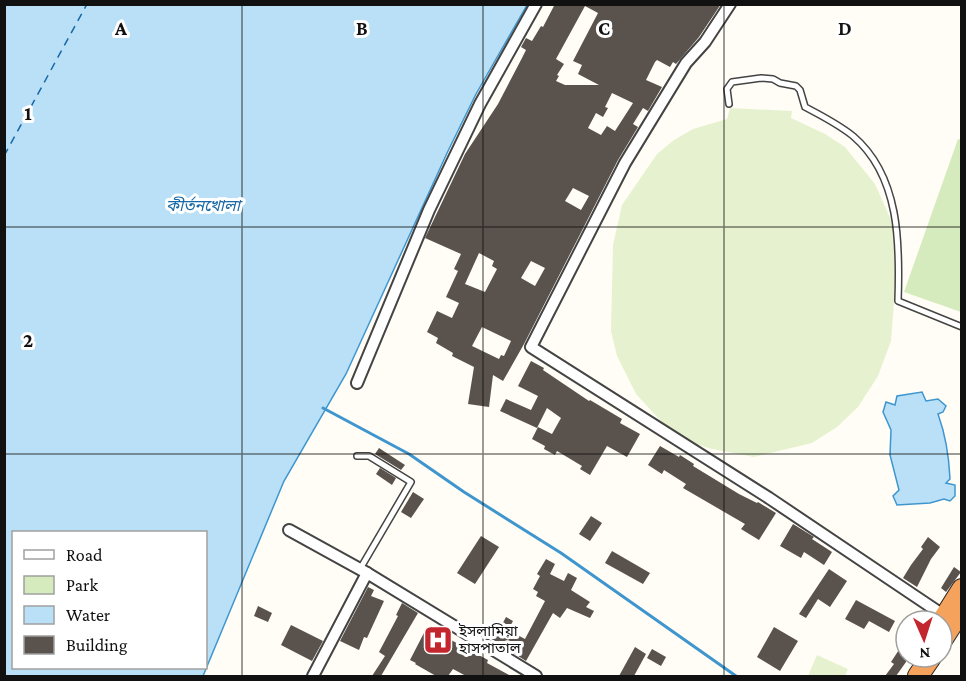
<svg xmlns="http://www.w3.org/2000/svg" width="966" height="681" viewBox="0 0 966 681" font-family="'Crimson Pro','Noto Sans Bengali',serif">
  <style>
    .green { fill: #d5ebbd }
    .pitch { fill: #e6f2cf }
    .water { fill: #b9e0f7; stroke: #3f96cf; stroke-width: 1.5; fill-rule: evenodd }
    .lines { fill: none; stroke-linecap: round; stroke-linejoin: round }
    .stream { stroke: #3f96cf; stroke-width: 3 }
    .ferry { stroke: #1768a6; stroke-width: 1.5; stroke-dasharray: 8 6; stroke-linecap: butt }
    .building { fill: #5a524d; fill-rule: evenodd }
    .lane-casing { stroke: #444; stroke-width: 8 }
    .street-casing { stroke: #444; stroke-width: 14 }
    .highway-casing { stroke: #222; stroke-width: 22 }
    .lane { stroke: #fff; stroke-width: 5 }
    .street { stroke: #fff; stroke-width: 10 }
    .highway { stroke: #f5a25d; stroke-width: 20 }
    .grid { fill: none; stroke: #111; stroke-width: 1.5; stroke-opacity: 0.55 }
    .labels { text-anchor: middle; stroke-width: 6; stroke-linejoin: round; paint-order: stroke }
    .poi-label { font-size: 15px; fill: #111; stroke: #fff; text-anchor: start }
    .water-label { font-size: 16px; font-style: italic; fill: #1768a6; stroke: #fff }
    .grid-label { font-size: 20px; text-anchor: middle; font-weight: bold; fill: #111; stroke: #fff; stroke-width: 6; stroke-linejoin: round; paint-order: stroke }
  </style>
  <rect width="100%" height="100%" fill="#fffdf5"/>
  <!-- green -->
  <path class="green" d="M 958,139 L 962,140 L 961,312 L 904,292 Z"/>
  <!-- pitch -->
  <g class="pitch">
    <path d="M 730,108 L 792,111 L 791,118 L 825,134 L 845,147 L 875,184 L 892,222 L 895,239 L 897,264 L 891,341 L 878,376 L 858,407 L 837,427 L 812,443 L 754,457 L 712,449 L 683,440 L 659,419 L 636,394 L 617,356 L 611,331 L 613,245 L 622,205 L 657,154 L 674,140 L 693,129 L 727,119 Z"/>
    <path d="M 817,655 L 848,669 L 845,676 L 808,676 Z"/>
  </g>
  <!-- water -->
  <g class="water">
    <path d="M 4,5 L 527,5 L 476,94 L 448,151 L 346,374 L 284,481 L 203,676 L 5,676 ZM 14,532 L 206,532 L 206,668 L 14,668 Z"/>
    <path d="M 922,392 L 926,401 L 938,399 L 946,406 L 943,412 L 938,414 C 946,436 949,456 950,479 L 946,483 L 955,485 L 955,496 L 950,501 L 944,499 L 930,503 L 897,505 L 893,496 L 899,490 L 890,455 L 891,430 L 883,412 L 886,402 L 895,405 L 897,396 Z"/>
  </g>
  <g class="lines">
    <!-- stream -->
    <path class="stream" d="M 323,408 L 409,454 L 464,492 L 561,553 L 736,676"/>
    <!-- ferry -->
    <path class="ferry" d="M 4,156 L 87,4"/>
  </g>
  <!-- building -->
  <g class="building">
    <path d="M 555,4 L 721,4 L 699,37 L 676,64 L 673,62 L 670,67 L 657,60 L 655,62 L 646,80 L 662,87 L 648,111 L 643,108 L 633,124 L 638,127 L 618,160 L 524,344 L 503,381 L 493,375 L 489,407 L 468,404 L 474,367 L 452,356 L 453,353 L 436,343 L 438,338 L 427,332 L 437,311 L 452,318 L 459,303 L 446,297 L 458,271 L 454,269 L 461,254 L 425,238 L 465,154 L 498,104 L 522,58 L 526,50 L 521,47 L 526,38 L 532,41 L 541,26 L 543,27 ZM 585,6 L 598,13 L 573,61 L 582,65 L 578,74 L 599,85 L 565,85 L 556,81 L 559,76 L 557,75 L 564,64 L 556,59 ZM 612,93 L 633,103 L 615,131 L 607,126 L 601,135 L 588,128 L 596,113 L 603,117 L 608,108 L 605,107 ZM 573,188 L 589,196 L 581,210 L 565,201 ZM 479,253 L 494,261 L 492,266 L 497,269 L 485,292 L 465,284 ZM 531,261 L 545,268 L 535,286 L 521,278 ZM 482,327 L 511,341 L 504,356 L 501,355 L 499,359 L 472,346 Z"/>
    <path d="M 531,361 L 544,368 L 543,370 L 589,401 L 590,400 L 622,419 L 620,423 L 640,434 L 627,457 L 607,446 L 590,475 L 580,469 L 582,466 L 557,451 L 555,455 L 544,449 L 545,446 L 532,439 L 538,427 L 552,434 L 561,418 L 547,408 L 537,428 L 500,411 L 506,399 L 531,410 L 538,396 L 518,386 Z"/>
    <path d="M 660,446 L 679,457 L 680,455 L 694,464 L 693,466 L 739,494 L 757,503 L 758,502 L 776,513 L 759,540 L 741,529 L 745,524 L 683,488 L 686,484 L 664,470 L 662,474 L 648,465 Z"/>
    <path d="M 379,448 L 405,465 L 401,470 L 375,454 Z"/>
    <path d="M 380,468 L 396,478 L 392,485 L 376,474 Z"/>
    <path d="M 413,492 L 424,499 L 411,518 L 401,512 Z"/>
    <path d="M 591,516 L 602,523 L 590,541 L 579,534 Z"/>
    <path d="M 793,524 L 814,537 L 812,539 L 832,552 L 824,565 L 804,552 L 801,558 L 780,546 Z"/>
    <path d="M 481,536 L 499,547 L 475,584 L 457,573 Z"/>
    <path d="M 928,537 L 940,547 L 931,559 L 917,587 L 903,578 L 911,565 L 923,549 L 921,547 Z"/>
    <path d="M 612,551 L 650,573 L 643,584 L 605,563 Z"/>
    <path d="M 546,559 L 555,564 L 550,574 L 564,581 L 568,573 L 577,578 L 571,590 L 590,602 L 586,607 L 594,611 L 590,618 L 567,608 L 560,618 L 553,613 L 526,661 L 479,631 L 481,626 L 497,634 L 506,617 L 513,621 L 508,630 L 525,639 L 545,601 L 536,596 L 538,592 L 533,589 L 540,576 L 537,574 Z"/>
    <path d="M 954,567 L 961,572 L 946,592 L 941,588 Z"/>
    <path d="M 829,569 L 847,581 L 830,607 L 818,599 L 806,618 L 799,614 Z"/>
    <path d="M 368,587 L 374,590 L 371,596 L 384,601 L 367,638 L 364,637 L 359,650 L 340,641 Z"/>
    <path d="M 856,600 L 895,621 L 889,632 L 869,621 L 864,629 L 845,619 Z"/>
    <path d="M 402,603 L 418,613 L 381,676 L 372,676 L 385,656 L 379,652 L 398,616 L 396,615 Z"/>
    <path d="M 258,606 L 272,613 L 268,622 L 254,616 Z"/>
    <path d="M 291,625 L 323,641 L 312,661 L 281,645 Z"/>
    <path d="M 427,627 L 488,660 L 487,663 L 511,676 L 466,676 L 453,669 L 448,676 L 436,676 L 415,664 L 416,663 L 410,660 Z"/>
    <path d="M 774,627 L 798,641 L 780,671 L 757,657 Z"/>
    <path d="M 906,639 L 906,662 L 896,676 L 885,676 L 894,664 L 891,662 Z"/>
    <path d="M 635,647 L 646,654 L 634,676 L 619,676 Z"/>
    <path d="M 652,649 L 666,657 L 661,666 L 647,658 Z"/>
  </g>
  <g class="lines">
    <!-- lane casing -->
    <g class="lane-casing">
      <g id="lane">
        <path d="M 729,104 L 727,89 L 732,82 L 761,78 L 773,79 L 780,83 L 796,86 L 800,90 L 805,107 C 822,116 838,124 853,136 C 900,176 900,244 898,301 L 962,327"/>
        <path d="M 357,456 L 369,456 L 411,482 L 360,569"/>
      </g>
    </g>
    <!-- street casing -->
    <g class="street-casing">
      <g id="street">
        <path d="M 730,4 L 705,42 L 686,63 L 625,163 L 531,347 L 769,498 L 949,619"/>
        <path d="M 357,383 L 429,210 L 480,104 L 536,4"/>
        <path d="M 289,530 L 367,573"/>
        <path d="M 313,676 L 367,573 L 536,676"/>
      </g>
    </g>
    <!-- highway casing -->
    <g class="highway-casing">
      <g id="highway">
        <path d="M 942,621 L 962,589"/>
        <path d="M 942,640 L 960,612"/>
        <path d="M 918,676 L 931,657"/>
      </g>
    </g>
    <!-- lane -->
    <use href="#lane" class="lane"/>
    <!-- street -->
    <use href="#street" class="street"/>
    <!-- highway -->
    <use href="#highway" class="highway"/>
  </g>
  <!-- grid -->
  <path class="grid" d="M 242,4 L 242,676M 483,4 L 483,676M 724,4 L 724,676M 4,227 L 962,227M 4,454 L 962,454"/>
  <!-- icons -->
  <defs>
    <g id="hospital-square" transform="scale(1.5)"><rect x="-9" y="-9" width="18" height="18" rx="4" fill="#c4262e" stroke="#fff"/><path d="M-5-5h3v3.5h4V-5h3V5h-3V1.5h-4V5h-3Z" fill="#fff"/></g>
  </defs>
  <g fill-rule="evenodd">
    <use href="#hospital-square" x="438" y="640"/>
  </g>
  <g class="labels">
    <!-- poi labels -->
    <g class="poi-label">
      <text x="459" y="636">ইসলামিয়া<tspan x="459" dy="17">হাসপাতাল</tspan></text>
    </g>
    <!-- water labels -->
    <g class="water-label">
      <text x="203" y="211">কীর্তনখোলা</text>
    </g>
  </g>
  <g class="grid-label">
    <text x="121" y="35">A</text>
    <text x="362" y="35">B</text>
    <text x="604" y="35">C</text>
    <text x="845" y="35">D</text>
    <text x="28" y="120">1</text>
    <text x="28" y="347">2</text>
  </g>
  <!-- border -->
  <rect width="966" height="681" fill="none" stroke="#111111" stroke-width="12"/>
  <!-- legend -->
  <rect x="12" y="531" width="195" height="138" fill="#ffffff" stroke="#a0a0a0" stroke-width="1.5"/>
  <rect x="24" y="550" width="30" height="9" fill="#ffffff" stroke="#a0a0a0" stroke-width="1.5"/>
  <text x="66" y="561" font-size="18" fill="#111111">Road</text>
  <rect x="24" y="576" width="30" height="18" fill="#d5ebbd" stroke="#a0a0a0" stroke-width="1.5"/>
  <text x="66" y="591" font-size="18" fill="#111111">Park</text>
  <rect x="24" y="606" width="30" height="18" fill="#b9e0f7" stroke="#a0a0a0" stroke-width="1.5"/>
  <text x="66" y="621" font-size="18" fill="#111111">Water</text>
  <rect x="24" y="636" width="30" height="18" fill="#5a524d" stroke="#a0a0a0" stroke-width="1.5"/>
  <text x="66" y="651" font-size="18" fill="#111111">Building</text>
  <!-- north arrow -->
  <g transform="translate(924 639) rotate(177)"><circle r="28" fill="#ffffff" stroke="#a0a0a0" stroke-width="1.5"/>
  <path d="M0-4.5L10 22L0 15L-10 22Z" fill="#c4262e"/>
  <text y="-9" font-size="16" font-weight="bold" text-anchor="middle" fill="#111111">N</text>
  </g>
</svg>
